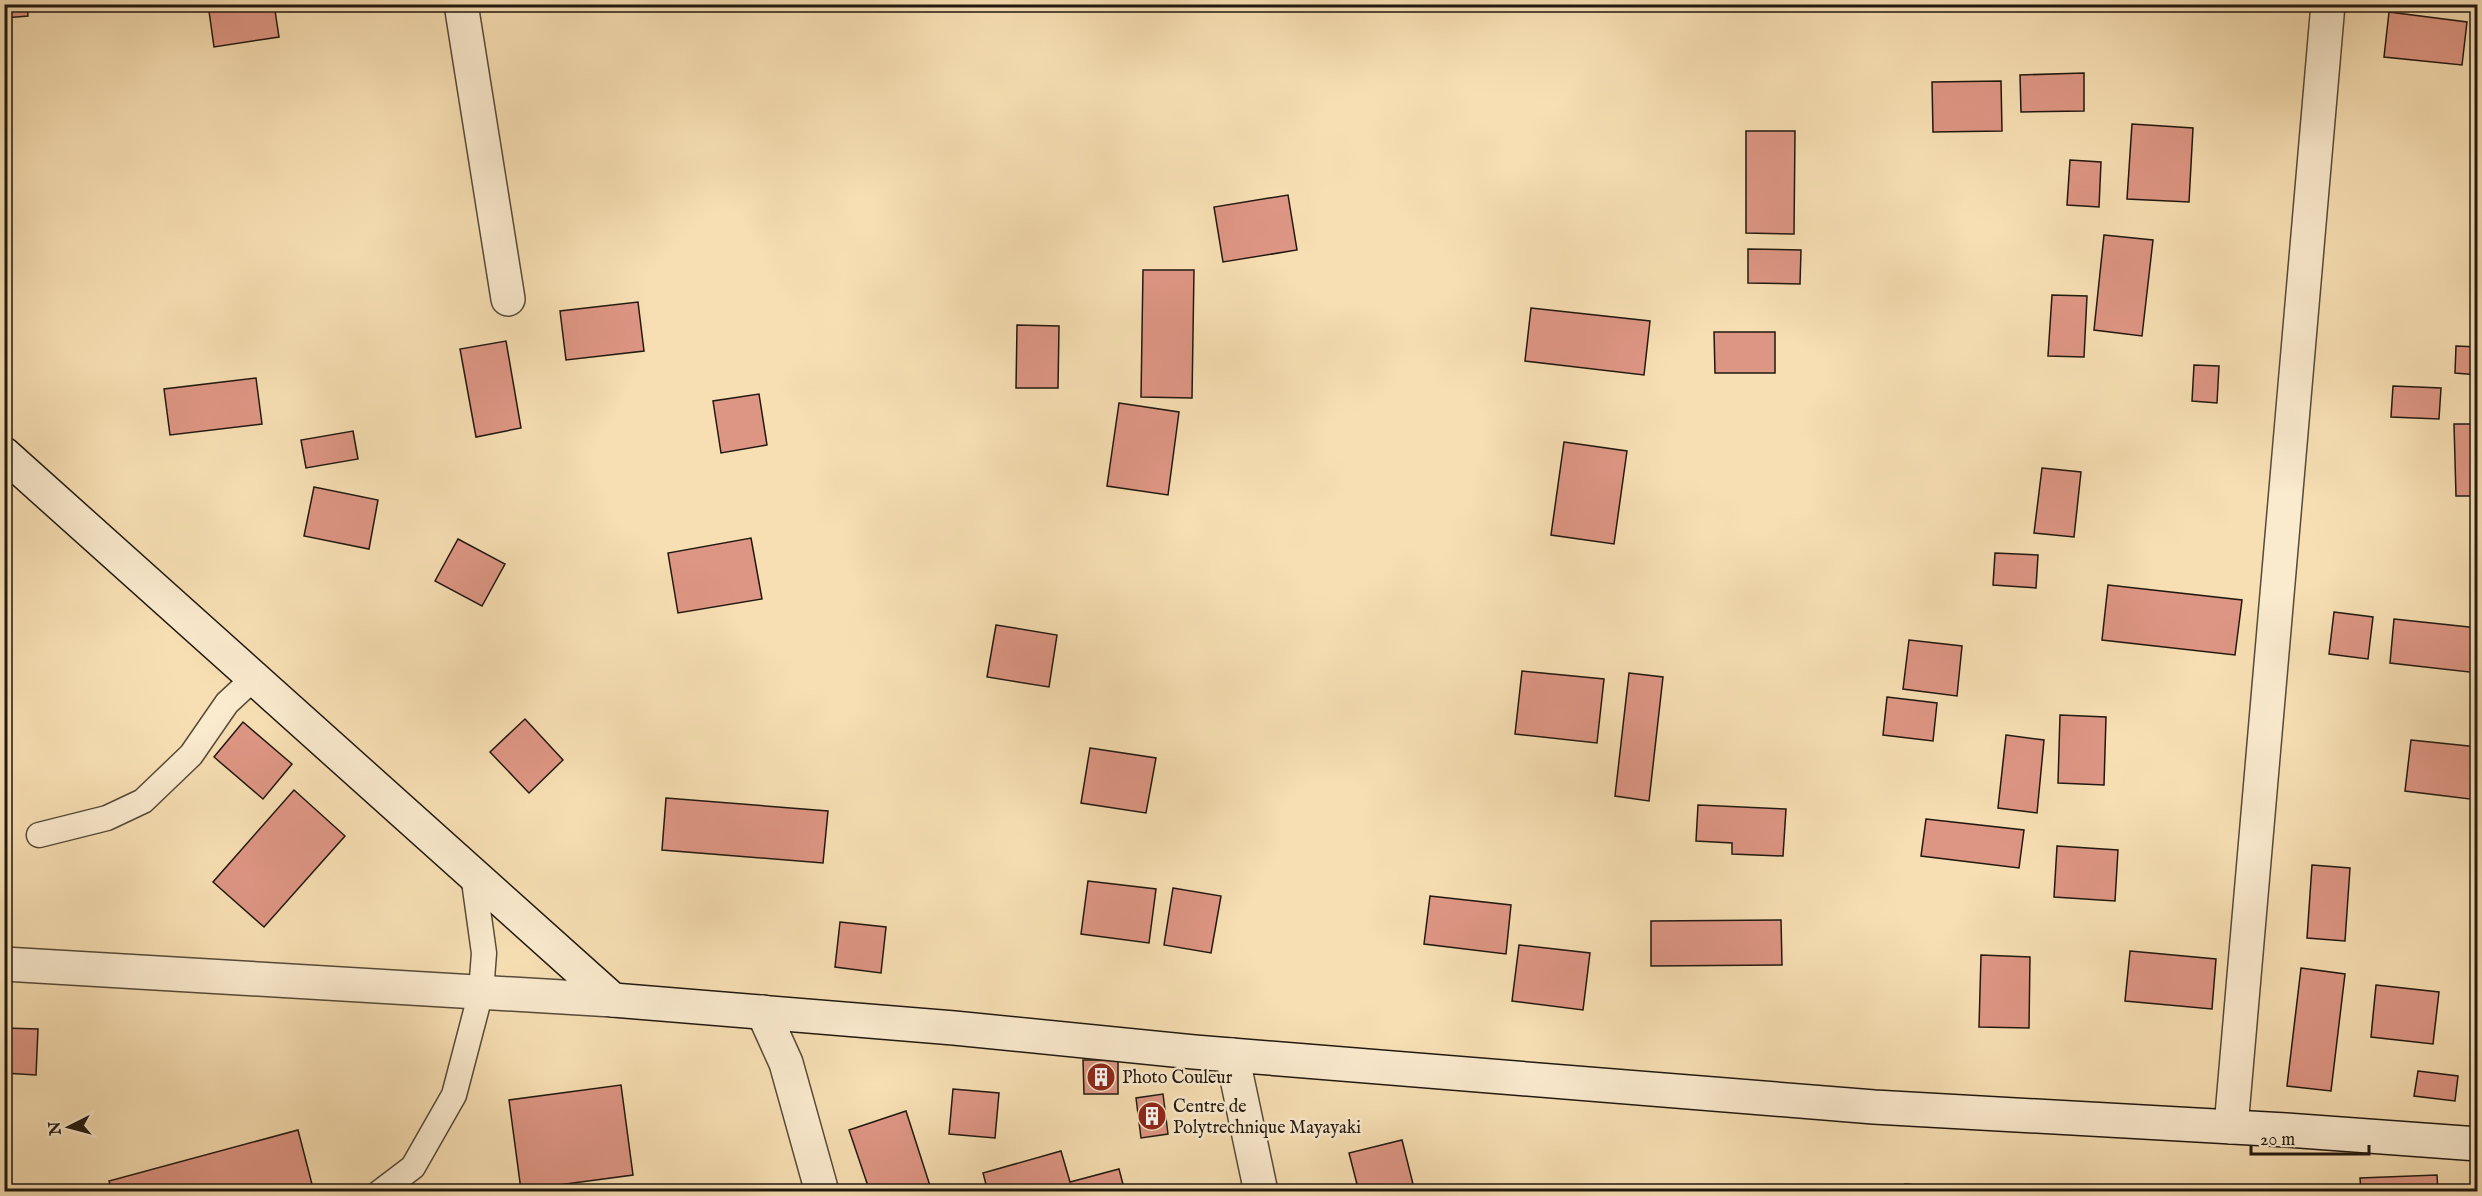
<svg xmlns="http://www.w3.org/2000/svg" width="2482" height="1196" viewBox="0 0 2482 1196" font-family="'IM FELL English',serif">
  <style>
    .building { fill: #de9684; stroke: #21180f; stroke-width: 1.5 }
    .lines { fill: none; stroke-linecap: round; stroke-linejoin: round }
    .lane-casing { stroke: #564a38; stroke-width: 27 }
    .street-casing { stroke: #564a38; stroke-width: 36 }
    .secondary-casing { stroke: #21180f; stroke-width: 36 }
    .lane { stroke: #faeace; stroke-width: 24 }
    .street { stroke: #faeace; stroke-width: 33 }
    .secondary { stroke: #faeace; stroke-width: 33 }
    .labels { text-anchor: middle; stroke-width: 5; stroke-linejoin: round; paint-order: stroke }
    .poi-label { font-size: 18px; fill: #21180f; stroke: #faeace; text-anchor: start }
  </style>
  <rect width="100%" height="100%" fill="#f7dfb3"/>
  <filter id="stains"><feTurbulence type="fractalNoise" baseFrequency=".00333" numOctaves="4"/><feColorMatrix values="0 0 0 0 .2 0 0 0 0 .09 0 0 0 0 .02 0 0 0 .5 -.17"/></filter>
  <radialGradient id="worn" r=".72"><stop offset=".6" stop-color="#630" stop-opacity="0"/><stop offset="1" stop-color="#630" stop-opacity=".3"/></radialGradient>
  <!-- building -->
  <g class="building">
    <path d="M 4,4 L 27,4 L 28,16 L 4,18 Z"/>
    <path d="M 208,4 L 274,4 L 279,37 L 214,47 Z"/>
    <path d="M 2389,12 L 2467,22 L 2462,65 L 2384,57 Z"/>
    <path d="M 2084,73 L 2084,111 L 2021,112 L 2020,75 Z"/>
    <path d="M 2001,81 L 2002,131 L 1933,132 L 1932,82 Z"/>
    <path d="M 2132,124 L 2193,128 L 2189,202 L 2127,199 Z"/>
    <path d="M 1746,131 L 1795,131 L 1794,234 L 1746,233 Z"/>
    <path d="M 2070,160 L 2101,162 L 2099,207 L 2067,205 Z"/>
    <path d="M 1288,195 L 1297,250 L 1223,262 L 1214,207 Z"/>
    <path d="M 2104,235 L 2153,240 L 2142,336 L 2094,330 Z"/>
    <path d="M 1748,249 L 1801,250 L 1800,284 L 1748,283 Z"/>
    <path d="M 1143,270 L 1194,270 L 1192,398 L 1141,397 Z"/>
    <path d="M 2052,295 L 2087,296 L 2084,357 L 2048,356 Z"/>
    <path d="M 638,302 L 644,351 L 566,360 L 560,311 Z"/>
    <path d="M 1531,308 L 1650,321 L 1644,375 L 1525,361 Z"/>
    <path d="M 1017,325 L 1059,326 L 1058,388 L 1016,388 Z"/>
    <path d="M 1714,332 L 1775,332 L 1775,373 L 1715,373 Z"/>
    <path d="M 506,341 L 521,428 L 476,437 L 460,349 Z"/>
    <path d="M 2456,346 L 2478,347 L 2478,375 L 2455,373 Z"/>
    <path d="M 2194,365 L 2219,366 L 2217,403 L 2192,401 Z"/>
    <path d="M 256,378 L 262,424 L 170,435 L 164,389 Z"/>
    <path d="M 2393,386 L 2441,388 L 2439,419 L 2391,417 Z"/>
    <path d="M 759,394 L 767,445 L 721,453 L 713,401 Z"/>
    <path d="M 1119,403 L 1179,412 L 1168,495 L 1107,486 Z"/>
    <path d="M 2454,424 L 2478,424 L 2478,496 L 2456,496 Z"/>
    <path d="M 353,431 L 358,459 L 306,468 L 301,440 Z"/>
    <path d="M 1564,442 L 1627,451 L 1614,544 L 1551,535 Z"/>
    <path d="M 2042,468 L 2081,472 L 2074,537 L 2034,533 Z"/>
    <path d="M 314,487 L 378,500 L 369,549 L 304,536 Z"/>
    <path d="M 751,538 L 762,599 L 678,613 L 668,553 Z"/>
    <path d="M 458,539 L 505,564 L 482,606 L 435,581 Z"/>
    <path d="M 1995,553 L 2038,555 L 2036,588 L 1993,585 Z"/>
    <path d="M 2108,585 L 2242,600 L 2235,655 L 2102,640 Z"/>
    <path d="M 2334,612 L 2373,617 L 2368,659 L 2329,654 Z"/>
    <path d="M 2394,619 L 2478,628 L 2478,673 L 2390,663 Z"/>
    <path d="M 996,625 L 1057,635 L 1049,687 L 987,677 Z"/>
    <path d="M 1909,640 L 1962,646 L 1957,696 L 1903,689 Z"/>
    <path d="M 1522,671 L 1604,679 L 1597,743 L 1515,734 Z"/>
    <path d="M 1629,673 L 1663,677 L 1649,801 L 1615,796 Z"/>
    <path d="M 1887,697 L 1937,703 L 1933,741 L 1883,735 Z"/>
    <path d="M 2060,715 L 2106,717 L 2104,785 L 2058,783 Z"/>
    <path d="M 525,719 L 563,760 L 529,793 L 490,752 Z"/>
    <path d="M 243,722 L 292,764 L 263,799 L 214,757 Z"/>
    <path d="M 2006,735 L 2044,740 L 2037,813 L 1998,808 Z"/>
    <path d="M 2411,740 L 2478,747 L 2478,800 L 2405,791 Z"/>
    <path d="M 1090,748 L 1156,758 L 1146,813 L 1081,803 Z"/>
    <path d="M 294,790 L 345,836 L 264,927 L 213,882 Z"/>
    <path d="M 666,798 L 828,811 L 823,863 L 662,850 Z"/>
    <path d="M 1698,805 L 1786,809 L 1783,856 L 1732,854 L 1732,843 L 1696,841 Z"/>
    <path d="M 1926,819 L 2024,830 L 2019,868 L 1921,856 Z"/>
    <path d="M 2057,846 L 2118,850 L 2115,901 L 2054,897 Z"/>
    <path d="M 2312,865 L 2350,868 L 2345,941 L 2307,938 Z"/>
    <path d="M 1088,881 L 1156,889 L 1149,943 L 1081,934 Z"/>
    <path d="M 1173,888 L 1221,896 L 1211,953 L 1164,945 Z"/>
    <path d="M 1430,896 L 1511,905 L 1506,954 L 1424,944 Z"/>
    <path d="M 1781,920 L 1782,965 L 1651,966 L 1651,921 Z"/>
    <path d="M 840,922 L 886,927 L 881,973 L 835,967 Z"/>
    <path d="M 1519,945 L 1590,953 L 1583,1010 L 1512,1001 Z"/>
    <path d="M 2130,951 L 2216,959 L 2212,1009 L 2125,1001 Z"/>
    <path d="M 1981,955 L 2030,957 L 2029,1028 L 1979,1027 Z"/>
    <path d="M 2301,968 L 2345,974 L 2331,1091 L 2287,1086 Z"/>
    <path d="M 2376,985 L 2439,992 L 2433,1044 L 2371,1037 Z"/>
    <path d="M 4,1028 L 38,1029 L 36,1075 L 4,1073 Z"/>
    <path d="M 1083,1060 L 1118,1060 L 1118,1094 L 1084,1094 Z"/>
    <path d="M 2418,1071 L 2458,1076 L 2455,1101 L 2414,1096 Z"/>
    <path d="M 621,1085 L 633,1175 L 521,1190 L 509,1100 Z"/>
    <path d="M 953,1089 L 999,1093 L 995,1138 L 949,1134 Z"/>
    <path d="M 1163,1094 L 1168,1134 L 1141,1138 L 1136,1098 Z"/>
    <path d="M 906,1111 L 932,1192 L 870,1192 L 849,1130 Z"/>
    <path d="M 298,1130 L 314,1192 L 112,1192 L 109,1181 Z"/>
    <path d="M 1402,1140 L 1415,1192 L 1359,1192 L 1349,1153 Z"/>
    <path d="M 1061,1151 L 1070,1182 L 1119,1169 L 1125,1192 L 988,1192 L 983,1173 Z"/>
    <path d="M 2437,1175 L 2438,1192 L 2361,1192 L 2360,1178 Z"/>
    <path d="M 1905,1184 L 1979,1191 L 1979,1192 L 1904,1192 Z"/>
  </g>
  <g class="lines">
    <!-- lane casing -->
    <g class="lane-casing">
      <g id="lane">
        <path d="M 39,835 L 107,818 L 143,801 L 191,755 L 227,703 L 254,678"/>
        <path d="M 380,1192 L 413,1167 L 454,1095 L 481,992 L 484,953 L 473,874"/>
      </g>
    </g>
    <!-- street casing -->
    <g class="street-casing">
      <g id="street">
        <path d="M 461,4 L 508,299"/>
        <path d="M 4,964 L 613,1000"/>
        <path d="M 763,1012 L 786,1063 L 822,1192"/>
        <path d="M 1232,1055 L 1261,1192"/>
        <path d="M 2231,1127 L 2328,4"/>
      </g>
    </g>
    <!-- secondary casing -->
    <g class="secondary-casing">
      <path id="secondary" d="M 4,454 L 613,1000 L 954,1028 L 1194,1052 L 1874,1107 L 2286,1130 L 2478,1144"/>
    </g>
    <!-- lane -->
    <use href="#lane" class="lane"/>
    <!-- street -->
    <use href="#street" class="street"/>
    <!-- secondary -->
    <use href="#secondary" class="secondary"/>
  </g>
  <!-- icons -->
  <defs>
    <g id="building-disc" transform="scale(1.5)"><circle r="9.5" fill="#8f2418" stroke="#faeace"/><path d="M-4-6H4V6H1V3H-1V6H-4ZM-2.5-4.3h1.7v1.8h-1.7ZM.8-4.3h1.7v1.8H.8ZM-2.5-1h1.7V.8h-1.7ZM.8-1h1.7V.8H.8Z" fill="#fff"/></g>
  </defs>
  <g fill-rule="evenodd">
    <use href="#building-disc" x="1101" y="1077"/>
    <use href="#building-disc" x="1152" y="1116"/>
  </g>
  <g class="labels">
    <!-- poi labels -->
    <g class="poi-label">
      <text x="1122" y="1083">Photo Couleur</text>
      <text x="1173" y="1112">Centre de<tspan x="1173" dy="21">Polytrechnique Mayayaki</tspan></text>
    </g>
  </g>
  <!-- margin -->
  <rect width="2482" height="1196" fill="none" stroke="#f7dfb3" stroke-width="24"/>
  <rect x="6" y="6" width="2470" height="1184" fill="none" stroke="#21180f" stroke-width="3"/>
  <rect x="12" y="12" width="2458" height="1172" fill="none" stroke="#21180f" stroke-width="1.5"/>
  <!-- north arrow -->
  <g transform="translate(69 1127) rotate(264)" stroke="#faeace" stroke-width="4.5" paint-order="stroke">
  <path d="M0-4.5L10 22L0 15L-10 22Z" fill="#21180f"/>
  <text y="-9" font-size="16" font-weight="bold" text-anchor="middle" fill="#21180f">N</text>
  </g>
  <!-- scale -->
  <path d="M2251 1145v9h118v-9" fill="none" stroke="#21180f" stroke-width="3"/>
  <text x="2260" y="1145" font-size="18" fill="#21180f" stroke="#faeace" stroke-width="4.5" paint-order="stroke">20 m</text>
  <rect width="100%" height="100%" filter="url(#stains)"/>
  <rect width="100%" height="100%" fill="url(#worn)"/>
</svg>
